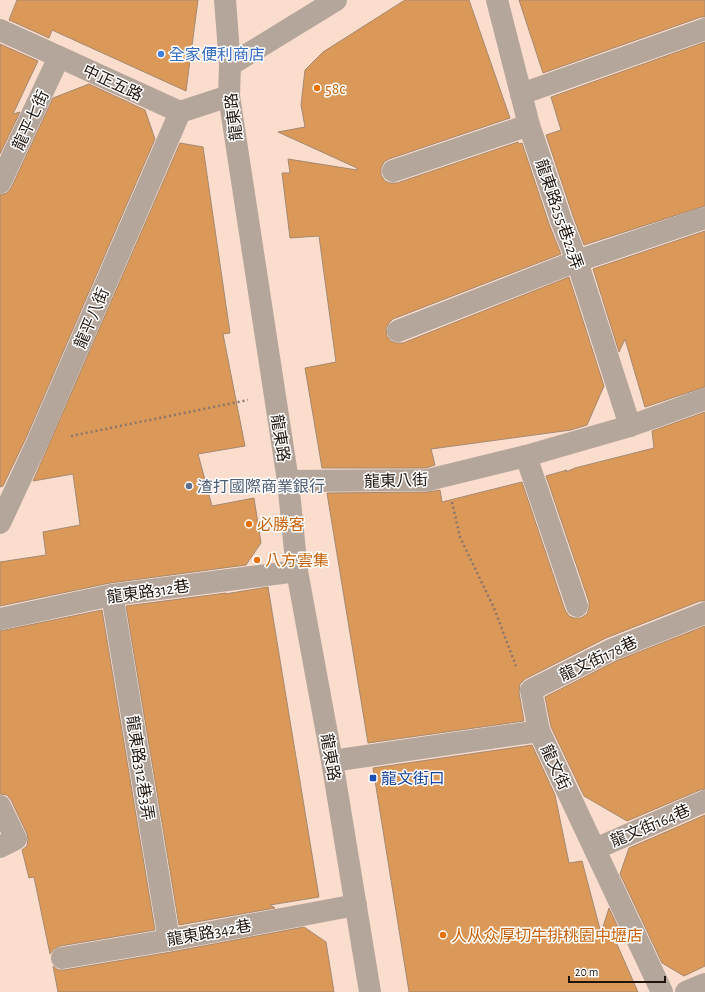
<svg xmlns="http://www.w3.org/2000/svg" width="705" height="992" viewBox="0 0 705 992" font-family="'Alegreya Sans','Noto Sans TC',sans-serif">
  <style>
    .building { fill: #da9859; stroke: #a58970 }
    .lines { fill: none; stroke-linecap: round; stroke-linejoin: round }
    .path { stroke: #8b766b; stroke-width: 2.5; stroke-dasharray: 2 3; stroke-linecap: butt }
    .minor { stroke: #b5a69c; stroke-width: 22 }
    .shop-dot { fill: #3f7fe0; stroke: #fff; stroke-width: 1.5 }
    .food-dot { fill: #e8710a; stroke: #fff; stroke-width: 1.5 }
    .service-dot { fill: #5c6f8a; stroke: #fff; stroke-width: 1.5 }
    .transit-dot { fill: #1a4fb4; stroke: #fff; stroke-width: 1.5 }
    .labels { text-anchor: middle; stroke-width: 3; stroke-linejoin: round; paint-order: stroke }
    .shop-label { font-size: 16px; fill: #366cbe; stroke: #fff; text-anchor: start }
    .street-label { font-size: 16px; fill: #20140d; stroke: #fff }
    .food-label { font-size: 16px; fill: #c56008; stroke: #fff; text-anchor: start }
    .service-label { font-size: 16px; fill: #4e5e75; stroke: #fff; text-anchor: start }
    .transit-label { font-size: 16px; fill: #164399; stroke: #fff; text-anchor: start }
  </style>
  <rect width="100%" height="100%" fill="#fbddcd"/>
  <!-- building -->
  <g class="building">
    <path d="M 17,0 L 198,0 L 186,91 L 52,30 L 49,38 L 9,20 Z"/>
    <path d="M 405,0 L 469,0 L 510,118 L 389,159 L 384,162 L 381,168 L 381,175 L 385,181 L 390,183 L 397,183 L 518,142 L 519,144 L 522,143 L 549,224 L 561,254 L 393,319 L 389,323 L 386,329 L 387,336 L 391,341 L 396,343 L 403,343 L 569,277 L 604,386 L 587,425 L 571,430 L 431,449 L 435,465 L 426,468 L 322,468 L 305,368 L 336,362 L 319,236 L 290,238 L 282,173 L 290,173 L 288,159 L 357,170 L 357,168 L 278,132 L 305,127 L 301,105 L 305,70 L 323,52 Z"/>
    <path d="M 519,0 L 705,0 L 705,17 L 701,17 L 543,73 Z"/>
    <path d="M 705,42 L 705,206 L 584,245 L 573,216 L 546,135 L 561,130 L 551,97 Z"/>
    <path d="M 0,44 L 38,61 L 13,114 L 20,112 L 0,154 Z"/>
    <path d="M 89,84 L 145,110 L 155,139 L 26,438 L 3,486 L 0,487 L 0,195 L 7,193 L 11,188 L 53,98 Z"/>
    <path d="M 180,143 L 203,147 L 230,333 L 223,334 L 245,446 L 198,454 L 212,506 L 254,498 L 261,543 L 246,565 L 110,583 L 0,606 L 0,562 L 46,555 L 43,532 L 80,525 L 73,474 L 33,481 Z"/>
    <path d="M 705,231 L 705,387 L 645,407 L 625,339 L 619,352 L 593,269 Z"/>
    <path d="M 705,412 L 705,601 L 700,601 L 606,638 L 525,679 L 520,684 L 519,692 L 524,721 L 368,743 L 327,493 L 428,492 L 440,490 L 442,502 L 522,482 L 565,610 L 569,616 L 574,618 L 581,618 L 587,614 L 589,608 L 589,602 L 546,476 L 567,470 L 566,472 L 575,468 L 654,448 L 652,431 Z"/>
    <path d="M 268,587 L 319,897 L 270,905 L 275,908 L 179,925 L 126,606 L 226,593 L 225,594 Z"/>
    <path d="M 102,610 L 155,930 L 60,946 L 54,949 L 50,954 L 34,877 L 29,878 L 22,850 L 27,846 L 28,839 L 27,834 L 11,800 L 7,795 L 0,794 L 0,631 Z"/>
    <path d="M 705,626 L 705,789 L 700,790 L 627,821 L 584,796 L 551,727 L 545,697 L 616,661 Z"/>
    <path d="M 532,745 L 555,795 L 569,863 L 582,861 L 601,933 L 609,908 L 624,940 L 612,933 L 638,992 L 409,992 L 373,768 Z"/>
    <path d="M 705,815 L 705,966 L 684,976 L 662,963 L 620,874 L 629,848 Z"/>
    <path d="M 304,927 L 326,942 L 334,992 L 58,992 L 53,966 L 58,970 L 64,970 L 171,952 Z"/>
  </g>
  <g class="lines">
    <!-- path -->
    <g class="path">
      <path d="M 71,436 L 248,400"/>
      <path d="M 452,502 L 460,537 L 494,608 L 516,666"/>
    </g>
    <!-- minor -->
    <g class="minor">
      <path d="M 225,0 L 230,65 L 229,96 L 288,481 L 297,571 L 332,761 L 370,992"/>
      <path d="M 497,0 L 529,125 L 561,220 L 577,261 L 630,426"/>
      <path d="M 0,30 L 180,112 L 229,96"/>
      <path d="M 230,65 L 336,0"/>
      <path d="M 521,94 L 705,29"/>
      <path d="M 393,171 L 529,125"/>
      <path d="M 0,183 L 59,57"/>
      <path d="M 398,331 L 577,261 L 705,218"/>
      <path d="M 526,456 L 577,606"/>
      <path d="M 288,481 L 428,480 L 526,456 L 630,426 L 705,399"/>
      <path d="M 0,523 L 37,443 L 180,112"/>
      <path d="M 112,595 L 169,940"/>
      <path d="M 0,619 L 112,595 L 297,571"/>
      <path d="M 539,731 L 531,690 L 611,650 L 705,613"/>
      <path d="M 332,761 L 539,731 L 662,992"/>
      <path d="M 0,806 L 16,839 L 0,847"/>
      <path d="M 595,849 L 705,801"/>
      <path d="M 62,958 L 169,940 L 356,905"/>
      <path d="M 686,992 L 705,984"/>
    </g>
  </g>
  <!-- markers -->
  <circle class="shop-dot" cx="161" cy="54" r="4"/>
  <g class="food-dot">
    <circle cx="317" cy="88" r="4"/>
    <circle cx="249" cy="524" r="4"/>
    <circle cx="257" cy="560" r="4"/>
    <circle cx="443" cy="935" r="4"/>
  </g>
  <circle class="service-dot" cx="189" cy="486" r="4"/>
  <rect class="transit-dot" x="369" y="774" width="8" height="8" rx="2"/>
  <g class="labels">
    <!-- shop labels -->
    <g class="shop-label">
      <text x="169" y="60">全家便利商店</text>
    </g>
    <!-- street labels -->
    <g class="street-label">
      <text transform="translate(113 82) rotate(25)" y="6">中正五路</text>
      <text transform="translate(233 117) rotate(-97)" y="6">龍東路</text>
      <text transform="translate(30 120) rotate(-65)" y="6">龍平七街</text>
      <text transform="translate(560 214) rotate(71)" y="6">龍東路255巷22弄</text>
      <text transform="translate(91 318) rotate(-67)" y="6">龍平八街</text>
      <text transform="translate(281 438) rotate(81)" y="6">龍東路</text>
      <text transform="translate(396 480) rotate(-2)" y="6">龍東八街</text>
      <text transform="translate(148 591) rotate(-8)" y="6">龍東路312巷</text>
      <text transform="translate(598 658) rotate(-25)" y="6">龍文街178巷</text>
      <text transform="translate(331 757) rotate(80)" y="6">龍東路</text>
      <text transform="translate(556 767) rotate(65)" y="6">龍文街</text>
      <text transform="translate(141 768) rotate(81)" y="6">龍東路312巷3弄</text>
      <text transform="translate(650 825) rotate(-23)" y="6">龍文街164巷</text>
      <text transform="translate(209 932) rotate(-10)" y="6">龍東路342巷</text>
    </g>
    <!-- food labels -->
    <g class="food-label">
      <text x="325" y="94">58c</text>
      <text x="257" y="530">必勝客</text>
      <text x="265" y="566">八方雲集</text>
      <text x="451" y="941">人从众厚切牛排桃園中壢店</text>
    </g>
    <!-- service labels -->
    <g class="service-label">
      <text x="197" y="492">渣打國際商業銀行</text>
    </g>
    <!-- transit labels -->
    <g class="transit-label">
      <text x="381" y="784">龍文街口</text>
    </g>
  </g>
  <!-- scale -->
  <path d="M569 976v6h96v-6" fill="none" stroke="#20140d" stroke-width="2"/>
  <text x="575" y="976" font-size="12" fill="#20140d" stroke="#ffffff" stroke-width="3" paint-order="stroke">20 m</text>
</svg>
